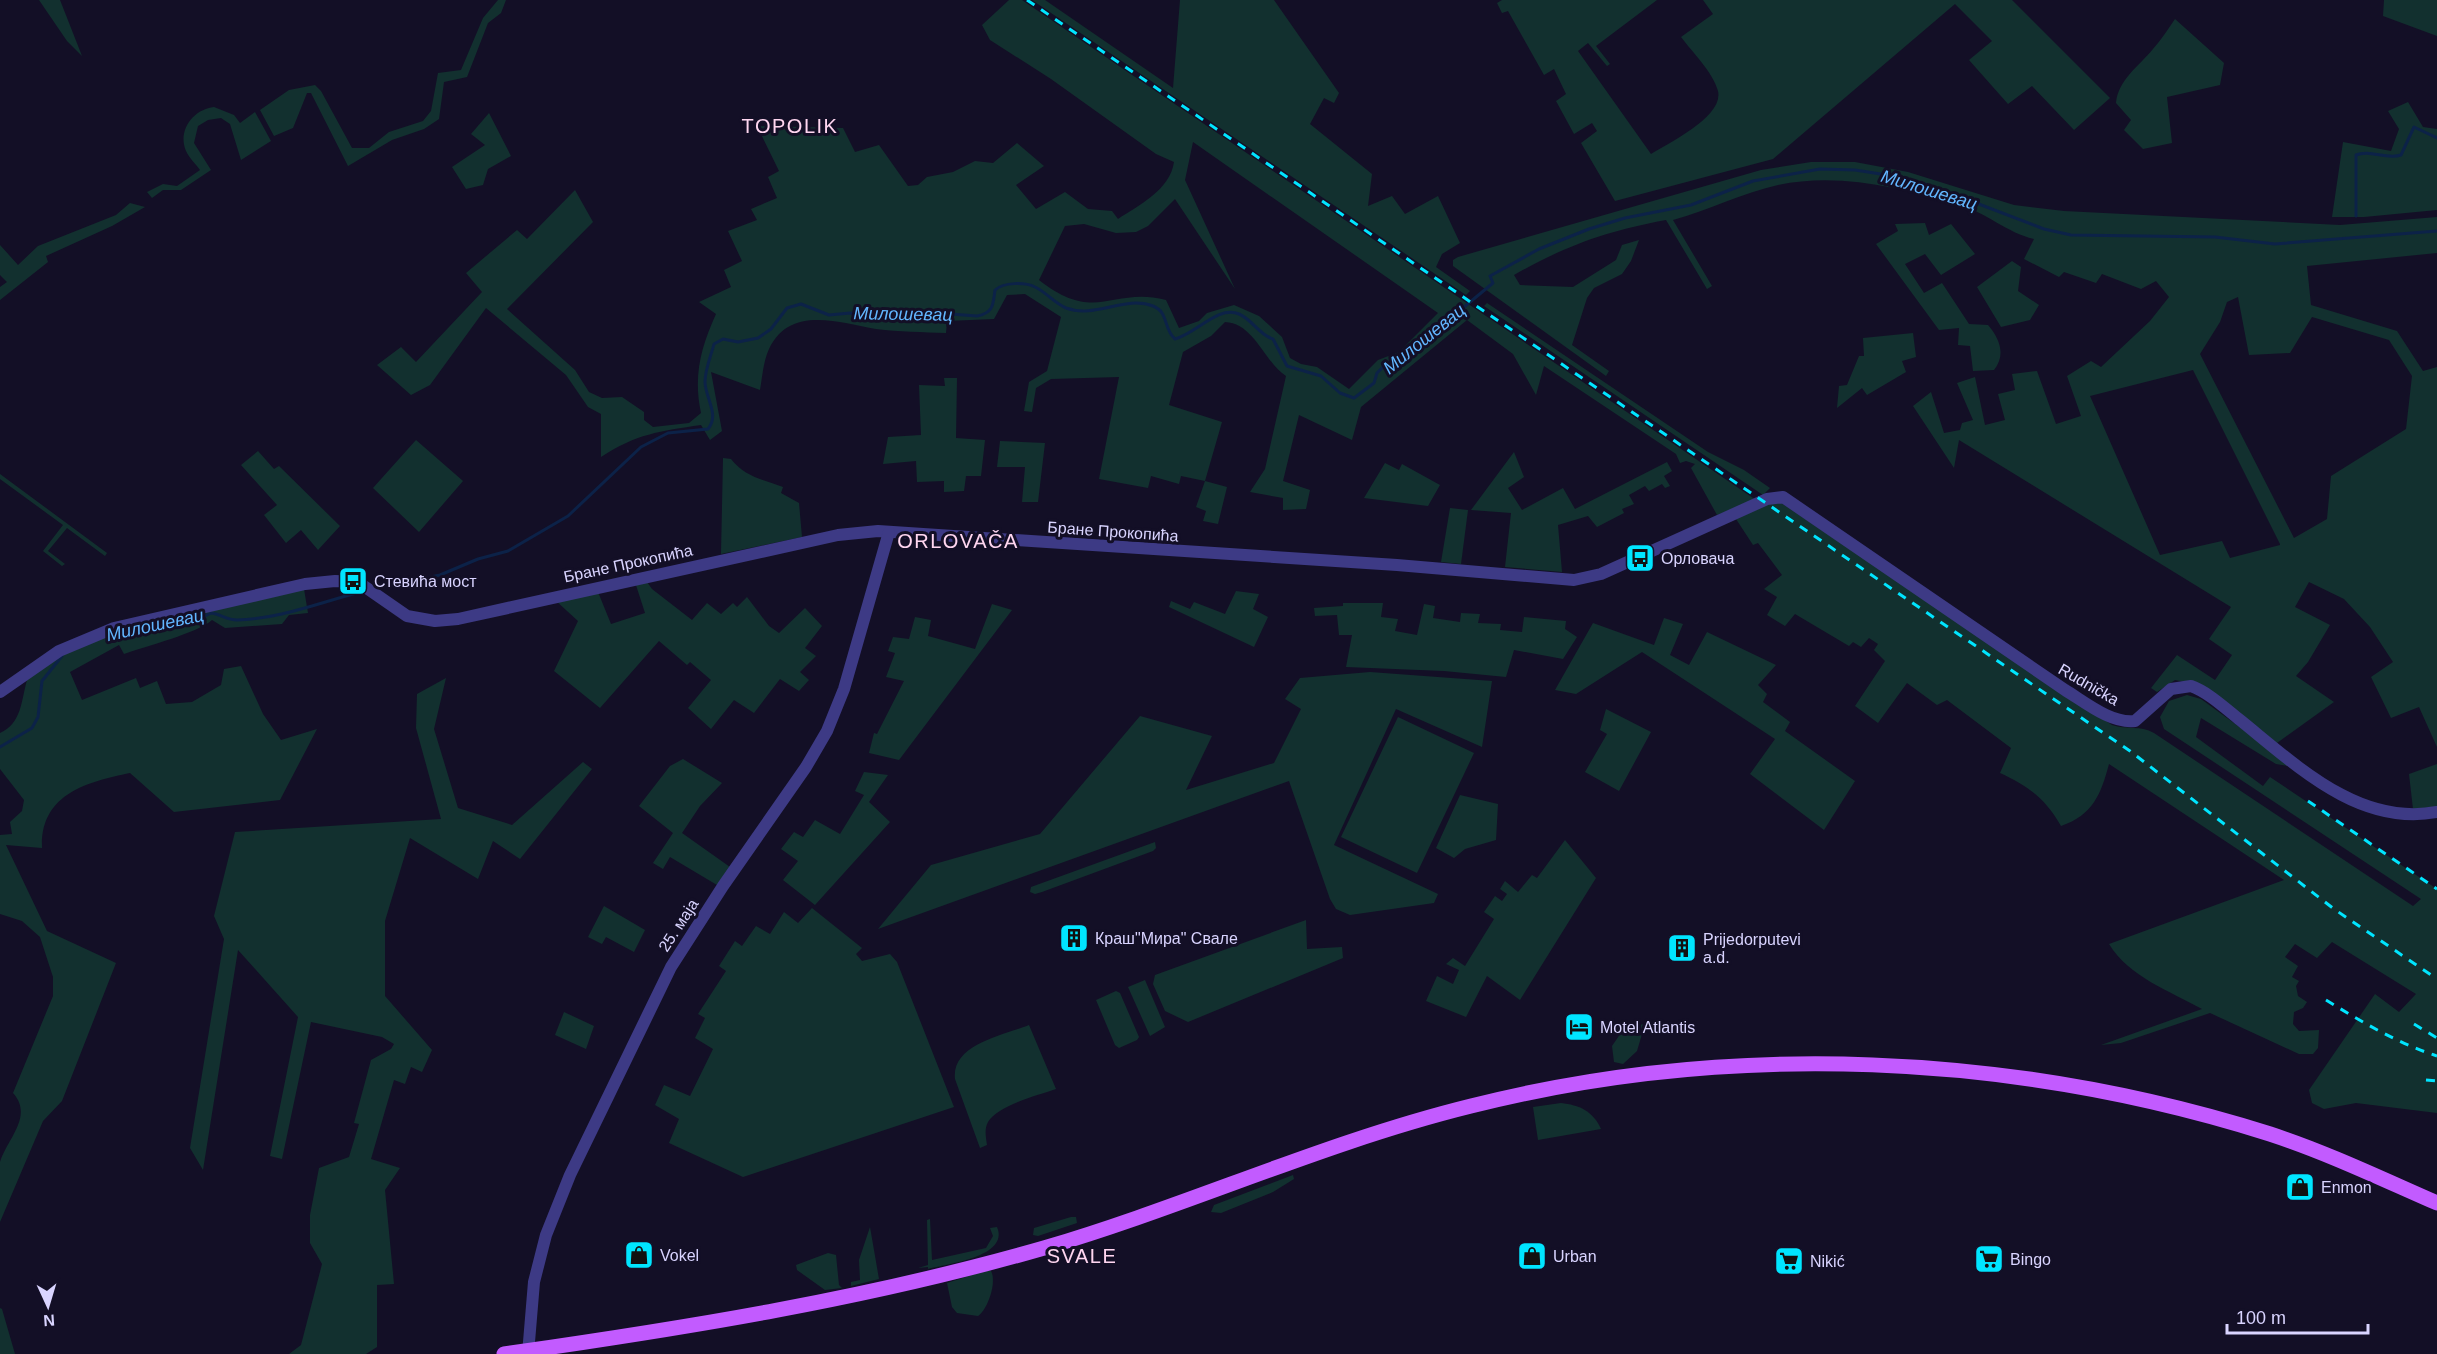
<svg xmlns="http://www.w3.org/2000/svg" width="2437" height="1354" viewBox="0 0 2437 1354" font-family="Arial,sans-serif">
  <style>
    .green { fill: #12302f; fill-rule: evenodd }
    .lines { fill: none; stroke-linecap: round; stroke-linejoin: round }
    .stream { stroke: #0c2248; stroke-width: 3 }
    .minor { stroke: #3d3a85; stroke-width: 12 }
    .major { stroke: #c25bff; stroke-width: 15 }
    .rail { stroke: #00e5ff; stroke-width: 3; stroke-dasharray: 9 8; stroke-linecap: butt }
    .labels { text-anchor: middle; stroke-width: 6; stroke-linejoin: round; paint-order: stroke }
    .street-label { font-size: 16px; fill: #d9d4ff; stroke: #130f26 }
    .poi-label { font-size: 16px; fill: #d9d4ff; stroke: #130f26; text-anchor: start }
    .water-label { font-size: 18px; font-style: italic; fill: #62b6ff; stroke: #130f26 }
    .quarter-label { font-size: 20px; letter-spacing: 1.5px; fill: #ffd6f0; stroke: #130f26 }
  </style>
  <rect width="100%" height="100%" fill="#130f26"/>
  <!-- green -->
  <g class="green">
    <path d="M 39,0 L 60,0 L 82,56 L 67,41 Z"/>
    <path d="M 498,0 L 506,0 L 501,13 L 488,23 L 467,77 L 444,82 L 439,119 L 424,129 L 392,140 L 348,166 L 311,93 L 307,93 L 293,128 L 274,136 L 260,110 L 289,90 L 315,85 L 321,91 L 352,148 L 369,148 L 389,132 L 423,121 L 431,111 L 438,73 L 461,70 L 483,18 Z"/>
    <path d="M 1009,0 L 1022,0 L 1756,500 L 1717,515 L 1691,468 L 1695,464 L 1686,461 L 1680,463 L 1676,454 L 1544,366 L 1536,395 L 1513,354 L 1467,320 L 1361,407 L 1352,440 L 1299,415 L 1283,481 L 1310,490 L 1306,509 L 1283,510 L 1283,498 L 1250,492 L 1265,469 L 1286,376 C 1265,363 1254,323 1225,322 L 1211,336 L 1183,352 L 1169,405 L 1222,422 L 1205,481 L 1227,487 L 1218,524 L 1203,521 L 1206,511 L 1196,507 L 1205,481 L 1181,476 L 1179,484 L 1151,476 L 1148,488 L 1099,479 L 1119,377 L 1051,379 L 1036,388 L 1032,412 L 1024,411 L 1029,382 L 1047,371 L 1061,317 L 1025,294 L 1007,295 L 994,319 L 947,321 L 946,333 C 923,332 899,332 876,329 C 837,322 786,304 767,354 C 763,365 762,379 760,390 L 711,372 L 722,431 L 710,440 L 701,425 C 660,431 636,434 601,457 L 601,414 L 588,407 L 566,375 L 486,308 L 430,385 L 411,395 L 377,365 L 401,347 L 416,362 L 482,292 L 466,273 L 517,230 L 527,239 L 575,190 L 593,222 L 507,309 L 575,370 L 589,392 L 602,398 L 622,397 L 644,412 L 644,420 L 653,427 L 689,423 L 701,413 C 693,376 701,347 716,314 L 699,302 L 731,287 L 724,270 L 742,261 L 728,231 L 757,220 L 751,209 L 777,198 L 768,177 L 779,171 L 757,126 L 843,128 L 855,152 L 879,145 L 908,186 L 918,185 L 927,177 L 953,172 L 975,161 L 993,163 L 1017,143 L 1044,166 L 1016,185 L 1036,209 L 1065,192 L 1088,209 L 1112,211 L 1118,219 C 1139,205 1170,190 1174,162 L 1156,154 L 1051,79 L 990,40 L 982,25 ZM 1193,142 L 1438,313 L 1399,352 L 1378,360 L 1349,389 L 1317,367 L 1301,364 L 1290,358 L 1282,337 L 1259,316 L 1234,305 L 1207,313 L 1199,321 L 1179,328 L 1166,300 C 1112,286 1096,325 1039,280 L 1065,226 L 1084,224 L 1116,233 L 1136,232 L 1148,226 L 1175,199 L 1235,289 L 1185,180 Z"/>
    <path d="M 1032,0 L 1045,0 L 1173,88 L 1180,0 L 1274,0 L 1339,93 L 1334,103 L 1324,98 L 1310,124 L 1372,174 L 1368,206 L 1392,196 L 1405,214 L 1438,196 L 1460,243 L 1442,254 L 1436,267 L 1470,291 L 1466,295 Z"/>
    <path d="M 1502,0 L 1657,0 L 1596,46 L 1610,64 L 1607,66 L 1588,43 L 1578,51 L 1651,154 C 1670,142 1724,116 1718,91 C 1713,72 1692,52 1681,37 L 1713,14 L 1703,0 L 2012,0 L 2110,98 L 2074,130 L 2032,86 L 2008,104 L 1969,60 L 1992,41 L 1955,4 L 1773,159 L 1615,201 L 1581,143 L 1597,131 L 1592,123 L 1574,134 L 1556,101 L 1566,94 L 1554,69 L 1544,75 L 1508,11 L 1502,13 L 1497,3 Z"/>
    <path d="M 2384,0 L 2437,0 L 2437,36 L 2383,16 Z"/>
    <path d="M 2175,19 L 2224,63 L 2220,85 L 2167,97 L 2172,143 L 2143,149 L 2124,130 L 2131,120 L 2116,103 C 2118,80 2139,66 2153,49 C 2161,40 2168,29 2175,19 Z"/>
    <path d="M 2408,102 L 2423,127 L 2437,129 L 2437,210 L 2364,217 L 2332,217 L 2343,142 L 2391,151 L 2399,129 L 2388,111 Z"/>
    <path d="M 214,107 L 234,115 L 240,123 L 255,112 L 271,141 L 241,160 L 230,124 L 221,118 L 208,120 L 198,126 L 194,143 L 211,170 L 181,190 L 163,190 L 152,198 L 147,192 L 163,184 L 177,186 L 200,170 C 196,164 189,158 186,151 C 177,130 194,109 214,107 Z"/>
    <path d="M 489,113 L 511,156 L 488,169 L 483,185 L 466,189 L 452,167 L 485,145 L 471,134 Z"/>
    <path d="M 1811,162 L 1855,162 L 1908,172 L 2014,205 L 2064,211 L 2340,225 L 2437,217 L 2437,253 L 2307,266 L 2311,305 L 2397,331 L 2423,371 L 2437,367 L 2437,747 L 2419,707 L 2391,718 L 2371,677 L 2393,662 L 2370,627 L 2344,599 L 2309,582 L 2295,607 L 2330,625 L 2308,662 L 2296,676 L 2334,702 L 2277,743 L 2196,684 L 2175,680 L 2157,692 L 2151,688 L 2177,655 L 2215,680 L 2232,655 L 2209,639 L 2231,607 L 1959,440 L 1954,468 L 1913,406 L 1931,392 L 1944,433 L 1960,430 L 1962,423 L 1973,420 L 1957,383 L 1975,377 L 1985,425 L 2005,420 L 1998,394 L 2015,390 L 2012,374 L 2037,371 L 2056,424 L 2081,416 L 2067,376 L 2091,361 L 2101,367 L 2150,321 L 2169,297 L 2156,281 L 2141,289 L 2102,274 L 2096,283 L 2064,272 L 2059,277 L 2024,259 L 2034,239 C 2007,233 1986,212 1959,205 C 1901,188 1839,172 1778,185 C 1742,193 1709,210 1673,220 L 1712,286 L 1707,289 L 1666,220 C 1607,231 1567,245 1514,275 L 1520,285 L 1573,287 L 1616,260 L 1622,245 L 1639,240 L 1631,261 L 1622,274 L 1594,288 L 1587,298 L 1572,345 L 1609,371 L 1606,376 L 1453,266 L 1453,260 L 1458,257 L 1761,170 ZM 2238,297 L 2249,355 L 2290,353 L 2312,317 L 2389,340 L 2412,376 L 2406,429 L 2331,476 L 2327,519 L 2294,538 L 2200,354 L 2220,322 L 2227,302 ZM 2193,370 L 2280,544 L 2280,545 L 2230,558 L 2222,541 L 2160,555 L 2090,396 Z"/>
    <path d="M 130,203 L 145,207 L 112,226 L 46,256 L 48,262 L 0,300 L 0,287 L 7,282 L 0,275 L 0,245 L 18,265 L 38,246 L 116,215 Z"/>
    <path d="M 1925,223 L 1929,235 L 1951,224 L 1975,254 L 1941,275 L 1925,254 L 1905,264 L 1924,293 L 1942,283 L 1969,324 L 1988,325 C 2000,339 2006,355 1994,370 L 1973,371 L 1970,346 L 1958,345 L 1959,328 L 1939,330 L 1876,244 L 1898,231 L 1895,224 Z"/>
    <path d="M 2012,261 L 2021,267 L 2018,291 L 2039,305 L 2030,320 L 2001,327 L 1977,287 Z"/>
    <path d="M 1487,303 L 1708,452 L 1744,470 L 1770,488 L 1763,495 L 1484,306 Z"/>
    <path d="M 1913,333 L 1916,357 L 1902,361 L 1906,372 L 1867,395 L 1862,388 L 1837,408 L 1839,386 L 1847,385 L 1859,356 L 1864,356 L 1863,338 Z"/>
    <path d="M 944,378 L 957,378 L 956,438 L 985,440 L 981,476 L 966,476 L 964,491 L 944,492 L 944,481 L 917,482 L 916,461 L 883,464 L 888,437 L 921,435 L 919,385 L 945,386 Z"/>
    <path d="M 416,440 L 463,481 L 419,532 L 373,488 Z"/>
    <path d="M 1000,441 L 1045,443 L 1038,502 L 1022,502 L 1025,467 L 997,467 Z"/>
    <path d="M 258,451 L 274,469 L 279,466 L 340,526 L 318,550 L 301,530 L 286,543 L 264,515 L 277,505 L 241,465 Z"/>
    <path d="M 1514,452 L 1524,477 L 1508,488 L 1522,510 L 1563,488 L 1575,509 L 1667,462 L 1672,471 L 1664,476 L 1670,486 L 1665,488 L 1662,484 L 1649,491 L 1645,486 L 1629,495 L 1634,504 L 1622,509 L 1624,513 L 1597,527 L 1588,516 L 1558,525 L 1562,572 L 1505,567 L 1511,513 L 1471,510 Z"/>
    <path d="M 723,458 L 731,459 C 744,476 763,480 783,487 L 781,493 L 799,503 L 802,537 L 721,554 Z"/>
    <path d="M 1385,463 L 1399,470 L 1402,464 L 1440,485 L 1428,506 L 1364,498 Z"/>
    <path d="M 0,474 L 107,553 L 105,556 L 67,528 L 48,551 L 65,564 L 62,566 L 43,551 L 63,525 L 0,479 Z"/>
    <path d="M 1777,500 L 2112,725 C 2127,730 2140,725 2154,733 L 2413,906 L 2421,899 L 2164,729 L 2160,717 L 2169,701 L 2187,695 L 2201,699 L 2294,767 L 2276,764 L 2201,718 L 2196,737 L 2263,786 L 2270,777 L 2437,889 L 2437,1113 L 2356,1103 L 2324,1109 L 2312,1103 L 2309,1090 L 2375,994 L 2399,1012 L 2416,994 L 2332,942 L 2317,958 L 2295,944 L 2285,957 L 2298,966 L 2292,977 L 2299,981 L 2296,986 L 2298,996 L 2307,1002 L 2303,1008 L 2294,1012 L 2293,1024 L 2299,1031 L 2319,1030 L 2318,1048 L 2313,1054 L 2299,1054 L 2210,1013 L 2121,1043 L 2101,1045 L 2202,1009 C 2170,991 2129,977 2109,944 L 2284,880 L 2109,764 C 2101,794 2093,815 2061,826 C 2045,798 2028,786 2000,773 L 2011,748 L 1947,700 L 1937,705 L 1907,683 L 1878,723 L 1855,706 L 1885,661 L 1874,650 L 1878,644 L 1869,638 L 1861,647 L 1853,642 L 1849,646 L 1795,614 L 1785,626 L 1767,615 L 1777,597 L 1764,589 L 1782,575 L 1758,543 L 1753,545 L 1736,519 Z"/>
    <path d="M 1450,508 L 1468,510 L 1461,564 L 1441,562 Z"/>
    <path d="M 635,582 L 647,582 L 652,589 L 692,620 L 707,603 L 721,614 L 733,603 L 737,607 L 747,597 L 769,626 L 779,633 L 805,608 L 822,626 L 805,648 L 816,656 L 800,672 L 809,680 L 799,691 L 780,679 L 754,713 L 734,700 L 711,729 L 688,708 L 711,680 L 690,662 L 687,665 L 659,641 L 600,708 L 554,671 L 578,621 L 555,600 L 598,592 L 611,624 L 645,613 Z"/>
    <path d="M 304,589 L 308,613 L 289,615 L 282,624 L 225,628 L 212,620 C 198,633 146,646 124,654 L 119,645 L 70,672 L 82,700 L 136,678 L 140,688 L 157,681 L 166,704 L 192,702 L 221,685 L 224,669 L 241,666 L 263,714 L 281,740 L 317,729 L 280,800 L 174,812 L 130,773 C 87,782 40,794 42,848 L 6,845 L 47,931 L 116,963 L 62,1101 L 43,1121 L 0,1222 C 0,1204 0,1179 0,1162 C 7,1139 34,1116 13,1093 L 53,996 L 53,977 L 40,937 L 22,921 L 0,914 L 0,835 L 12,834 L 10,822 L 22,811 L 24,800 L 0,769 L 0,733 C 22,723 21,701 27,680 L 80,640 Z"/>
    <path d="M 1236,591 L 1259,594 L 1253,609 L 1268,617 L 1254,647 L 1169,607 L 1171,601 L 1190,609 L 1194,602 L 1225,614 Z"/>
    <path d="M 1343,603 L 1383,603 L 1381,617 L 1398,619 L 1395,631 L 1417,635 L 1424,604 L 1435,606 L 1433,618 L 1460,622 L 1461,613 L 1480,614 L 1478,623 L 1501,624 L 1500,630 L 1522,632 L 1524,617 L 1566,621 L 1565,629 L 1577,637 L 1563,659 L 1514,650 L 1506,677 L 1444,671 L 1346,667 L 1352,635 L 1339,635 L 1337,615 L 1315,616 L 1314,608 L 1343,606 Z"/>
    <path d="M 992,604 L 1012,610 L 899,760 L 869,753 L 874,733 L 877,734 L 904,681 L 886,677 L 895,653 L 888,651 L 893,637 L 909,639 L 915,617 L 931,620 L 928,636 L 975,649 Z"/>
    <path d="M 1664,618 L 1683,624 L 1670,655 L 1689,665 L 1707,632 L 1776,665 L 1758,685 L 1767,694 L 1763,702 L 1790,722 L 1785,731 L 1855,781 L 1824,830 L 1750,774 L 1775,739 L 1642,652 L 1576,694 L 1555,690 L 1593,623 L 1654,645 Z"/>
    <path d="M 1370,672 L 1492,681 L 1482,747 L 1396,709 L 1334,845 L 1438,894 L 1434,903 L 1350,915 L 1336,909 L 1330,899 L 1289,781 L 878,929 L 931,865 L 1040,834 L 1140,716 L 1212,736 L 1186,790 L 1274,763 L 1301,709 L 1285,699 L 1300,678 Z"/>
    <path d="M 446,678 L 434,729 L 458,808 L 512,825 L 583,762 L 592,769 L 520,859 L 493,841 L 478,879 L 410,838 L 385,921 L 385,996 L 432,1050 L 422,1072 L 411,1067 L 405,1084 L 394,1080 L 371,1159 L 400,1168 L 385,1190 L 394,1284 L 377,1285 L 377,1347 L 366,1354 L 289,1354 L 301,1345 L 322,1264 L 310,1243 L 310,1215 L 319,1168 L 349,1157 L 359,1124 L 354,1123 L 371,1060 L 391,1049 L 394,1044 L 382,1037 L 311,1022 L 282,1159 L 270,1156 L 298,1017 L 238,950 L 203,1170 L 190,1148 L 224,939 L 214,916 L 235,832 L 441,819 L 416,728 L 417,694 Z"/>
    <path d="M 1606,709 L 1651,732 L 1619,791 L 1585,772 L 1607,734 L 1600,730 Z"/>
    <path d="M 1398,717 L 1474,753 L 1417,873 L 1341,837 Z"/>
    <path d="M 683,759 L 722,783 L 700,806 L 682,833 L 730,867 L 717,885 L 670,857 L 663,869 L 653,863 L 673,833 L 639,806 L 670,766 Z"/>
    <path d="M 2437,764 L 2437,807 L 2413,809 L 2409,774 Z"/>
    <path d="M 864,772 L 888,775 L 869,802 L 890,822 L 815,905 L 783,880 L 798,861 L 781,849 L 794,832 L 803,837 L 815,820 L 840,834 L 864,795 L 855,791 Z"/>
    <path d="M 1460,795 L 1498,804 L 1496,840 L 1465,849 L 1454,858 L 1436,848 Z"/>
    <path d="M 1565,840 L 1596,878 L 1520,1000 L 1487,976 L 1466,1017 L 1426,1001 L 1437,976 L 1453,984 L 1459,970 L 1446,964 L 1453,958 L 1465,966 L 1494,919 L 1484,912 L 1495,896 L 1502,901 L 1507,894 L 1500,889 L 1505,881 L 1518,892 L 1532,875 L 1537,878 Z"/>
    <path d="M 1155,842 L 1156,848 L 1153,851 L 1042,892 L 1035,894 L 1030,892 L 1031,887 Z"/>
    <path d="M 604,906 L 645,930 L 634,952 L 606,937 L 602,944 L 588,937 Z"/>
    <path d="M 812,908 L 862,948 L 856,954 L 862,961 L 890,954 L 897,962 L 954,1107 L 743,1177 L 669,1143 L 679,1119 L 655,1105 L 664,1085 L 690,1096 L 713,1049 L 695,1038 L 705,1018 L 698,1014 L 726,971 L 719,966 L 735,941 L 742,946 L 756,926 L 770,934 L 784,912 L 798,923 Z"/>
    <path d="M 1306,920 L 1307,949 L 1342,947 L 1343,958 L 1188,1022 L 1165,1011 L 1153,984 L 1155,975 Z"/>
    <path d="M 1145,980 L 1165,1027 L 1150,1036 L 1128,987 Z"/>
    <path d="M 1116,991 L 1120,993 L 1139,1037 L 1137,1040 L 1119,1048 L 1115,1045 L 1096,1000 Z"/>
    <path d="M 564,1012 L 594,1026 L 586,1049 L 555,1035 Z"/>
    <path d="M 1645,1024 L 1637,1051 L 1623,1064 L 1614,1062 L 1612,1046 L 1625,1027 Z"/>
    <path d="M 1029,1025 L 1056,1089 C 1039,1095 998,1105 988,1122 C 984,1129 986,1138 987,1145 L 980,1148 L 955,1079 C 951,1044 1004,1035 1029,1025 Z"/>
    <path d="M 1561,1103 C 1579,1105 1593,1111 1601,1129 L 1538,1140 L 1533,1107 Z"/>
    <path d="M 1293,1175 L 1294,1179 L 1273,1192 L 1221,1213 L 1211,1212 L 1214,1205 Z"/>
    <path d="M 1071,1217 L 1076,1217 L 1077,1223 L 1038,1236 L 1033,1235 L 1034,1228 Z"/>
    <path d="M 930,1219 L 932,1260 L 986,1248 L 993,1236 L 990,1228 L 997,1227 C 1010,1257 946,1264 928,1269 L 928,1267 L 918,1268 L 928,1265 L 927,1220 Z"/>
    <path d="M 870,1227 L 879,1279 L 851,1286 L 851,1282 L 860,1280 L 859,1260 Z"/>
    <path d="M 828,1253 L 836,1255 L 839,1285 L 842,1288 L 825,1290 L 797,1270 L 796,1265 Z"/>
    <path d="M 984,1271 L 991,1271 C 997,1282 988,1309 978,1316 L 957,1313 L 952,1307 L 947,1283 Z"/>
    <path d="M 0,1308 L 2,1309 L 15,1354 L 0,1354 Z"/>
  </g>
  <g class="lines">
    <!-- stream -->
    <g class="stream">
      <path d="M 2356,216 L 2356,155 C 2370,149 2386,160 2401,155 L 2414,127 L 2437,138"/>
      <path d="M 374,589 L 440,575 L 478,559 L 508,551 L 568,516 L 641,447 L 668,433 L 708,429 C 720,415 705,397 705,382 C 705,369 711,356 714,344 L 723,339 L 738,342 L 758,338 L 771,329 L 787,308 L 801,304 L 829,315 L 850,313 L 870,318 L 911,311 L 977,316 C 994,313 993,304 995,290 C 1004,282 1025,282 1035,287 C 1046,292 1054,303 1066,308 C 1095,319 1125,295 1153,306 C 1169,312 1163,329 1175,339 C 1196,334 1218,305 1239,314 C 1253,320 1259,335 1273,339 L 1287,366 L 1321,376 L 1340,393 L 1354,398 L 1374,383 L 1377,373 L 1384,366 L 1399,361 L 1493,283 L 1490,276 L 1539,249 L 1589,229 L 1625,218 L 1691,205 L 1753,181 L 1820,169 L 1855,170 L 1900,177 L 1937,188 L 2044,229 L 2071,235 L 2215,237 L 2275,244 L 2437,231"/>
      <path d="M 145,627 L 199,619 L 211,613 C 220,614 227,620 237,620 C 281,619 323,601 365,591"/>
      <path d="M 0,747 L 32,728 L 38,717 L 42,681 L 62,656"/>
    </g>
    <!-- minor -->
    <g class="minor">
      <path d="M 0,692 L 59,651 L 114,628 L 305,584 L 335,581 L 358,582 L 407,616 L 435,621 L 458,619 L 838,535 L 878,531 L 1397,565 L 1574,580 L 1601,574 L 1767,499 L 1783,497 L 2065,690 C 2085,702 2111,724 2135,721 L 2171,689 L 2191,686 C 2208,692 2225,708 2240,720 C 2296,765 2359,827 2437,812"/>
      <path d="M 528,1354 L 534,1282 L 546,1235 L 570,1175 L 671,967 L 723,886 L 806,767 L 827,731 L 844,689 L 889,532"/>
    </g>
    <!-- major -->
    <path class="major" d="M 504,1354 C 686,1328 867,1299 1044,1248 C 1187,1206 1325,1142 1471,1106 C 1732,1040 2014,1053 2270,1134 C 2328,1153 2382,1179 2437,1203"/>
    <!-- rail -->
    <g class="rail">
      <path d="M 1027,0 L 2130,751 L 2334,909 L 2437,979"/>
      <path d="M 2308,801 L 2437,889"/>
      <path d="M 2326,1000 C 2362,1022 2397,1043 2437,1056"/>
      <path d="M 2414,1024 L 2437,1038"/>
      <path d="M 2426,1080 L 2437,1081"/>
    </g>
  </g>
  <!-- icons -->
  <defs>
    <g id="bus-square" transform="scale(1.5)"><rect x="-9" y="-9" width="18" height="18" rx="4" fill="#00e5ff" stroke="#130f26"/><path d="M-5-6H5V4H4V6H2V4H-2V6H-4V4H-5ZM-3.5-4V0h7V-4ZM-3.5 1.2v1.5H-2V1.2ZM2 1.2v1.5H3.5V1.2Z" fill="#111"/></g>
    <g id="building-square" transform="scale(1.5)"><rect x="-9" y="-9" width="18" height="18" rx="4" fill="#00e5ff" stroke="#130f26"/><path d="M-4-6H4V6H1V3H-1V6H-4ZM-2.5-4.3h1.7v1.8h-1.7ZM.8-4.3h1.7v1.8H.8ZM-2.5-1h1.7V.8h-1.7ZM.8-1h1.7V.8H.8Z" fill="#111"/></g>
    <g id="hotel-square" transform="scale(1.5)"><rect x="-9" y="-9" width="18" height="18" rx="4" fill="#00e5ff" stroke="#130f26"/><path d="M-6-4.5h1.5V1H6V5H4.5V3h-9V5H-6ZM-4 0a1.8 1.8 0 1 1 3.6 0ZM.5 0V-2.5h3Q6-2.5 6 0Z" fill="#111"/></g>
    <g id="shop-square" transform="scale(1.5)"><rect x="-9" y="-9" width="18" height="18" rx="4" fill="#00e5ff" stroke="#130f26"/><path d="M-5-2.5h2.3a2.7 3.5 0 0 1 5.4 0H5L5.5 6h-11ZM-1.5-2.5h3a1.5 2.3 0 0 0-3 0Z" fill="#111"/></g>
    <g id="supermarket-square" transform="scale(1.5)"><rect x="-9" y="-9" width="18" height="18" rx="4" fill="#00e5ff" stroke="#130f26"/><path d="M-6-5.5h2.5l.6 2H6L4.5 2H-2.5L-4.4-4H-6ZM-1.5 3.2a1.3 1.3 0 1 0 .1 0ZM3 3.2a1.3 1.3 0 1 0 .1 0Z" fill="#111"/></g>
  </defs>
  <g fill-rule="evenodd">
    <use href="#bus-square" x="1640" y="558"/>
    <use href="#bus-square" x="353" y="581"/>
    <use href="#building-square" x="1074" y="938"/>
    <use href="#building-square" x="1682" y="948"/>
    <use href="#hotel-square" x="1579" y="1027"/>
    <use href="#shop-square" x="2300" y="1187"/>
    <use href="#shop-square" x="639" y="1255"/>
    <use href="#shop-square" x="1532" y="1256"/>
    <use href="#supermarket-square" x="1989" y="1259"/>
    <use href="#supermarket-square" x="1789" y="1261"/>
  </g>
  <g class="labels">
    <!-- street labels -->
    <g class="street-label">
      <text transform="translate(1113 531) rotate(4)" y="6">Бране Прокопића</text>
      <text transform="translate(628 563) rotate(-12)" y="6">Бране Прокопића</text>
      <text transform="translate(2089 684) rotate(30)" y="6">Rudnička</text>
      <text transform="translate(678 925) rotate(-57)" y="6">25. маја</text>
    </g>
    <!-- poi labels -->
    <g class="poi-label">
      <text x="1661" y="564">Орловача</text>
      <text x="374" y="587">Стевића мост</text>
      <text x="1095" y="944">Краш"Мира" Свале</text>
      <text x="1703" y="945">Prijedorputevi<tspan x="1703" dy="18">a.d.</tspan></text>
      <text x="1600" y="1033">Motel Atlantis</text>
      <text x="2321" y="1193">Enmon</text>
      <text x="660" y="1261">Vokel</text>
      <text x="1553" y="1262">Urban</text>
      <text x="2010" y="1265">Bingo</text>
      <text x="1810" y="1267">Nikić</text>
    </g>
    <!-- water labels -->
    <g class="water-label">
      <text transform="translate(1929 190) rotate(17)" y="6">Милошевац</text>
      <text transform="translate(903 314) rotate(1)" y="6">Милошевац</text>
      <text transform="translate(1424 339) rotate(-39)" y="6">Милошевац</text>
      <text transform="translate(155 625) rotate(-12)" y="6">Милошевац</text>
    </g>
    <!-- quarter labels -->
    <g class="quarter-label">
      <text x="790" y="133">TOPOLIK</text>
      <text x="958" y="548">ORLOVAČA</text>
      <text x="1082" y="1263">SVALE</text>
    </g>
  </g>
  <!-- north arrow -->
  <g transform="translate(48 1306) rotate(176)" stroke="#130f26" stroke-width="4.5" paint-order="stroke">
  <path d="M0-4.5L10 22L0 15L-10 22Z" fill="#d9d4ff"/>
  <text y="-9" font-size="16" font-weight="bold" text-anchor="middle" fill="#d9d4ff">N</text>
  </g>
  <!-- scale -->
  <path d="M2227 1324v9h141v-9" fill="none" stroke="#d9d4ff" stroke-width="3"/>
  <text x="2236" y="1324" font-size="18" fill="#d9d4ff" stroke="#130f26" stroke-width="4.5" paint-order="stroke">100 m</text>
</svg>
